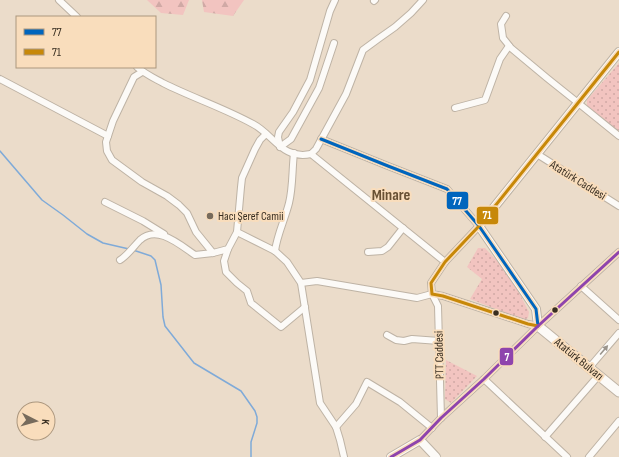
<svg xmlns="http://www.w3.org/2000/svg" width="619" height="457" viewBox="0 0 619 457" font-family="'Sofia Sans Condensed',sans-serif">
  <style>
    .forest { fill: url(#forest-firs) }
    .park { fill: url(#park-dots) }
    .lines { fill: none; stroke-linecap: round; stroke-linejoin: round }
    .stream { stroke: #7faad8; stroke-width: 1.5 }
    .minor-casing { stroke: #beb3a5; stroke-width: 8 }
    .tertiary-casing { stroke: #beb3a5; stroke-width: 10 }
    .secondary-casing { stroke: #beb3a5; stroke-width: 11 }
    .minor { stroke: #fcfaf7; stroke-width: 6 }
    .tertiary { stroke: #fcfaf7; stroke-width: 8 }
    .secondary { stroke: #fcfaf7; stroke-width: 9 }
    .bus-1-casing { stroke: #f9ddbc; stroke-width: 6 }
    .bus-2-casing { stroke: #f9ddbc; stroke-width: 6 }
    .bus-3-casing { stroke: #f9ddbc; stroke-width: 6 }
    .bus-1 { stroke: #0065bd; stroke-width: 3 }
    .bus-2 { stroke: #c78808; stroke-width: 3 }
    .bus-3 { stroke: #8e44ad; stroke-width: 3 }
    .oneway { fill: #9a948c }
    .poi-dot { fill: #776b5c; stroke: #f9ddbc; stroke-width: 1.5 }
    .bus-dot { fill: #382e21; stroke: #f9ddbc; stroke-width: 1.5 }
    .labels { text-anchor: middle; stroke-width: 4; stroke-linejoin: round; paint-order: stroke }
    .street-label { font-size: 12px; fill: #382e21; stroke: #f9ddbc }
    .poi-label { font-size: 12px; fill: #382e21; stroke: #f9ddbc; text-anchor: start }
    .district-label { font-size: 16px; font-weight: bold; fill: #685033; stroke: #f9ddbc }
    .line-badge { stroke: #f9ddbc; stroke-width: 1.5 }
    .badge-label { font-size: 11px; text-anchor: middle; font-weight: bold; fill: #fff }
  </style>
  <defs>
    <pattern id="forest-firs" width="22" height="20" patternUnits="userSpaceOnUse"><rect width="22" height="20" fill="#f2c4c0"/><path d="M5 1l3.5 6h-7zM16 11l3.5 6h-7z" fill="#d0a9a5"/></pattern>
    <pattern id="park-dots" width="8" height="8" patternUnits="userSpaceOnUse"><rect width="8" height="8" fill="#f2c4c0"/><path d="M2 2h.1M6 6h.1" fill="none" stroke="#d0a9a5" stroke-width="1.8" stroke-linecap="round"/></pattern>
  </defs>
  <rect width="100%" height="100%" fill="#ebdcca"/>
  <!-- forest -->
  <g class="forest">
    <path d="M 147,0 L 189,0 L 183,15 L 161,13 Z"/>
    <path d="M 202,0 L 244,0 L 233,16 L 204,12 Z"/>
  </g>
  <!-- park -->
  <g class="park">
    <path d="M 619,63 L 619,130 L 617,131 L 587,107 L 587,100 Z"/>
    <path d="M 478,248 L 485,248 L 501,265 L 514,283 L 529,312 L 528,318 L 524,320 L 470,299 L 482,279 L 467,267 Z"/>
    <path d="M 446,360 L 477,376 L 451,403 L 445,399 Z"/>
  </g>
  <g class="lines">
    <!-- stream -->
    <g class="stream">
      <path d="M 0,151 L 42,200 L 63,215 L 87,234 L 103,243 L 129,249"/>
      <path d="M 133,250 L 151,256 L 155,260 L 161,285 L 163,317 L 165,326 L 194,363 L 241,391 L 255,411 L 257,417 L 257,423 L 251,442 L 251,457"/>
    </g>
    <!-- minor casing -->
    <g class="minor-casing">
      <g id="minor">
        <path d="M 59,0 L 77,17"/>
        <path d="M 374,1 L 375,0"/>
        <path d="M 506,16 L 501,24 L 503,38 L 511,48 L 547,78 L 572,98 L 619,136"/>
        <path d="M 137,67 C 145,74 154,78 163,83 C 193,98 224,108 253,124 C 274,135 282,160 311,154 L 316,149 L 346,94 L 363,50 L 378,39 L 395,27 L 411,13 L 423,0"/>
        <path d="M 142,72 L 134,77 L 113,121 L 106,142 L 107,151 L 112,160 L 142,182 L 167,196 L 179,205 L 187,213 L 196,232 L 213,253"/>
        <path d="M 0,79 L 108,136"/>
        <path d="M 455,108 L 485,100 L 500,59 L 509,46"/>
        <path d="M 266,134 L 260,140 L 255,149 L 242,178 L 241,187 L 237,232 L 275,251 L 287,262 L 301,283 L 320,403 L 336,427 L 340,440 L 344,457"/>
        <path d="M 321,139 L 388,166 L 447,189 L 479,226 L 445,262 L 431,283 L 432,294 L 443,296 L 528,324 L 538,326"/>
        <path d="M 280,147 L 278,137 L 279,132 L 293,112 L 310,80 L 330,11 L 335,0"/>
        <path d="M 280,147 L 291,139 L 319,88 L 334,43"/>
        <path d="M 311,154 L 445,262"/>
        <path d="M 537,154 L 619,206"/>
        <path d="M 105,202 L 143,221 L 164,234"/>
        <path d="M 228,249 L 224,261 L 226,272 L 237,283 L 247,291 L 251,303 L 281,327 L 305,307"/>
        <path d="M 275,251 C 277,235 285,219 289,203 C 293,187 292,170 294,153"/>
        <path d="M 368,252 L 382,251 L 388,247 L 403,228"/>
        <path d="M 120,260 C 128,255 133,247 140,240 C 157,224 180,245 195,255 L 213,253 L 228,249 L 237,232"/>
        <path d="M 301,283 L 317,281 L 417,298 L 432,294 L 438,306 L 441,418"/>
        <path d="M 581,286 L 619,320"/>
        <path d="M 387,335 L 396,340 L 404,341 L 412,339 L 439,341"/>
        <path d="M 589,368 L 619,333"/>
        <path d="M 484,379 L 567,457"/>
        <path d="M 336,427 L 356,404 L 367,382 L 400,402 L 432,428"/>
        <path d="M 545,437 L 599,375"/>
        <path d="M 420,440 L 441,418 L 484,379 L 538,326 L 619,252"/>
        <path d="M 589,457 L 619,421"/>
      </g>
    </g>
    <!-- tertiary casing -->
    <g class="tertiary-casing">
      <g id="tertiary">
        <path d="M 538,326 L 536,309 L 479,226 L 619,52"/>
        <path d="M 391,457 L 420,440 L 436,457"/>
      </g>
    </g>
    <!-- secondary casing -->
    <g class="secondary-casing">
      <path id="secondary" d="M 538,326 L 619,392"/>
    </g>
    <!-- minor -->
    <use href="#minor" class="minor"/>
    <!-- tertiary -->
    <use href="#tertiary" class="tertiary"/>
    <!-- secondary -->
    <use href="#secondary" class="secondary"/>
    <!-- bus-1 casing -->
    <g class="bus-1-casing">
      <path id="bus-1" d="M 321,139 L 388,166 L 447,189 L 479,226 L 536,309 L 538,326"/>
    </g>
    <!-- bus-2 casing -->
    <g class="bus-2-casing">
      <path id="bus-2" d="M 538,326 L 528,324 L 443,296 L 432,294 L 431,283 L 445,262 L 479,226 L 619,52"/>
    </g>
    <!-- bus-3 casing -->
    <g class="bus-3-casing">
      <path id="bus-3" d="M 391,457 L 420,440 L 441,418 L 484,379 L 538,326 L 619,252"/>
    </g>
    <!-- bus-1 -->
    <use href="#bus-1" class="bus-1"/>
    <!-- bus-2 -->
    <use href="#bus-2" class="bus-2"/>
    <!-- bus-3 -->
    <use href="#bus-3" class="bus-3"/>
  </g>
  <!-- one-way arrows -->
  <defs><path id="oneway-solid" d="M-6-.8H1V-3.2L6.5 0L1 3.2V.8H-6Z"/></defs>
  <use class="oneway" href="#oneway-solid" transform="translate(604 350) rotate(-50)"/>
  <!-- markers -->
  <circle class="poi-dot" cx="210" cy="216" r="4"/>
  <g class="bus-dot">
    <circle cx="555" cy="310" r="3.5"/>
    <circle cx="496" cy="313" r="3.5"/>
  </g>
  <g class="labels">
    <!-- street labels -->
    <g class="street-label">
      <text transform="translate(578 180) rotate(32)" y="4">Atatürk Caddesi</text>
      <text transform="translate(439 355) rotate(-91)" y="4">PTT Caddesi</text>
      <text transform="translate(579 359) rotate(39)" y="4">Atatürk Bulvarı</text>
    </g>
    <!-- poi labels -->
    <g class="poi-label">
      <text x="218" y="220">Hacı Şeref Camii</text>
    </g>
    <!-- district labels -->
    <g class="district-label">
      <text x="391" y="200">Minare</text>
    </g>
  </g>
  <g class="line-badge">
    <rect x="446" y="191" width="23" height="19" rx="4" fill="#0065bd"/>
    <rect x="476" y="206" width="23" height="19" rx="4" fill="#c78808"/>
    <rect x="499" y="347" width="15" height="19" rx="4" fill="#8e44ad"/>
  </g>
  <g class="badge-label">
    <text x="457" y="205">77</text>
    <text x="487" y="219">71</text>
    <text x="507" y="361">7</text>
  </g>
  <!-- legend -->
  <rect x="16" y="16" width="140" height="52" fill="#f9ddbc" stroke="#ac977e"/>
  <rect x="24" y="29" width="20" height="6" fill="#0065bd" stroke="#ac977e"/>
  <text x="52" y="36" font-size="12" fill="#382e21">77</text>
  <rect x="24" y="49" width="20" height="6" fill="#c78808" stroke="#ac977e"/>
  <text x="52" y="56" font-size="12" fill="#382e21">71</text>
  <!-- north arrow -->
  <g transform="translate(36 421) rotate(96)"><circle r="19" fill="#f9ddbc" stroke="#ac977e"/>
  <path d="M0-3L7 15L0 10L-7 15Z" fill="#776b5c"/>
  <text y="-6" font-size="11" font-weight="bold" text-anchor="middle" fill="#382e21">K</text>
  </g>
</svg>
